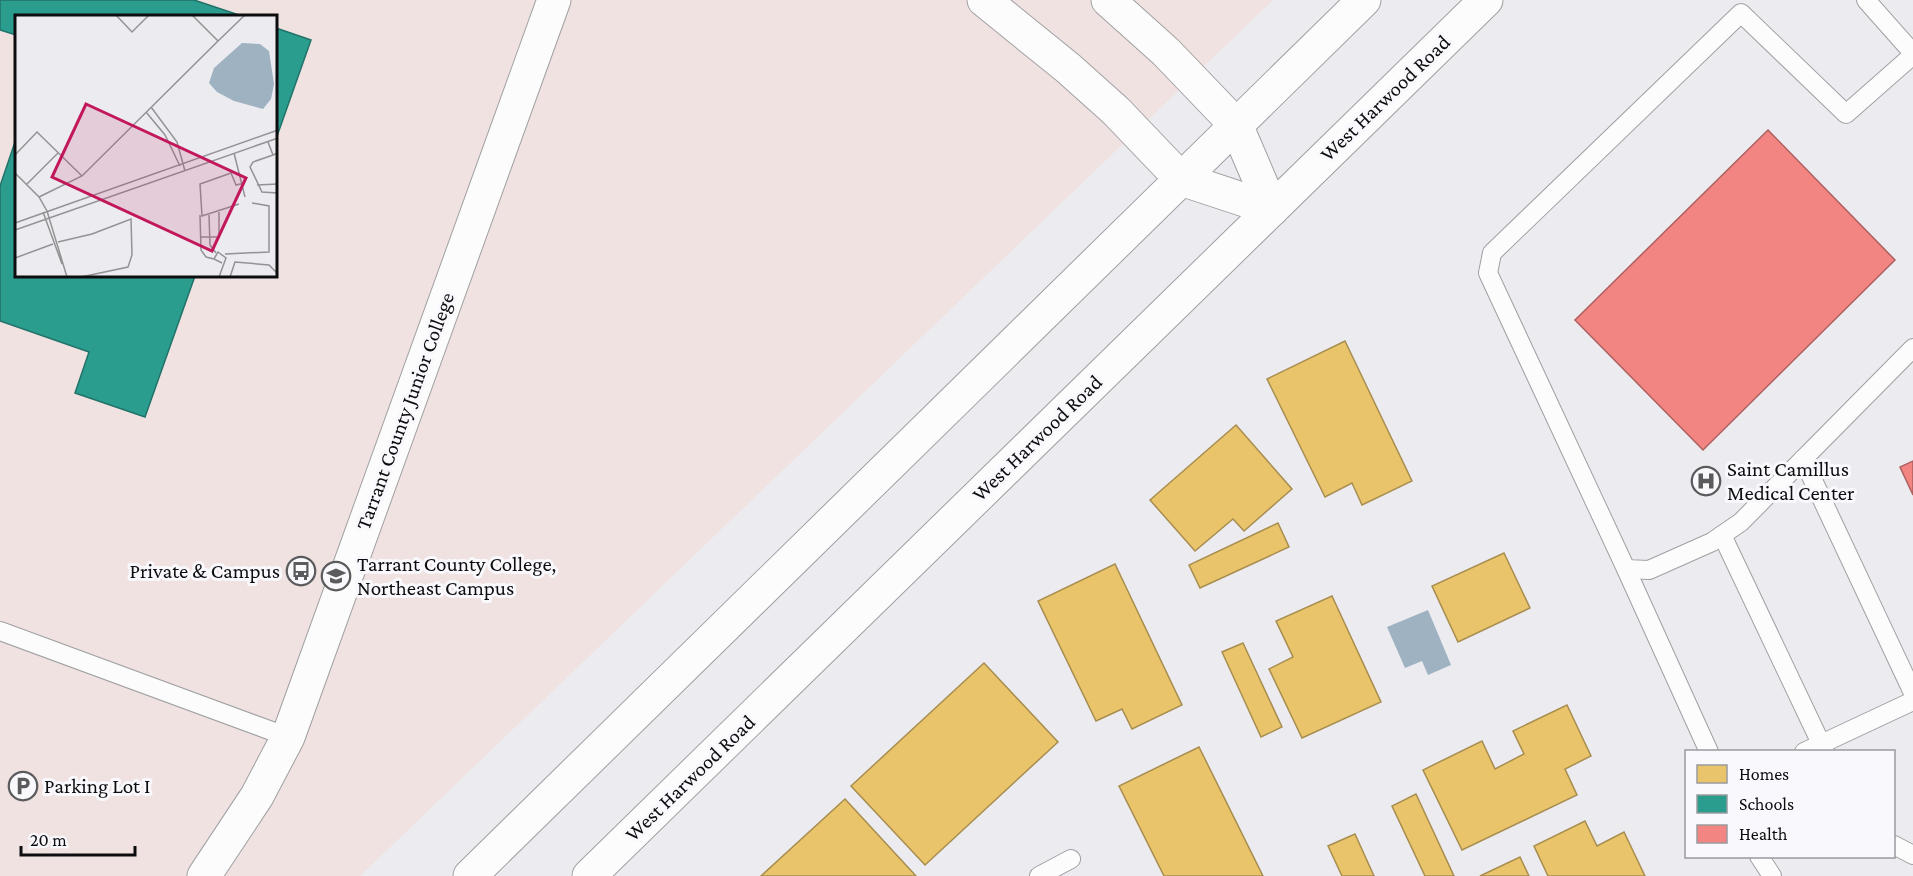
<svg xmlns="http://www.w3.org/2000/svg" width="1913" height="876" viewBox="0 0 1913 876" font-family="'Crimson Pro',serif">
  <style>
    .education { fill: #f0e2e0; fill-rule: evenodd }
    .water { fill: #9eb2c2 }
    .homes { fill: #e9c46a; stroke: #a78d4f; stroke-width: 1.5 }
    .schools { fill: #2a9d8f; stroke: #217269; stroke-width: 1.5 }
    .health { fill: #f28482; stroke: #ad6060; stroke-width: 1.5 }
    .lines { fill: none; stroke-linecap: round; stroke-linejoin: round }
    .lane-casing { stroke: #a0a0a3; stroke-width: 20 }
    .street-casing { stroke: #a0a0a3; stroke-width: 35 }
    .secondary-casing { stroke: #a0a0a3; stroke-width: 35 }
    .lane { stroke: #fcfcfd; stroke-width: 18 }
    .street { stroke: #fcfcfd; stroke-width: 33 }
    .secondary { stroke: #fcfcfd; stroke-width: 33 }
    .labels { text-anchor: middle; stroke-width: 6; stroke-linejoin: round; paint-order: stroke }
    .street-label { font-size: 21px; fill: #0d0d0f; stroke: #f8f8fd }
    .poi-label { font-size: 21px; fill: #0d0d0f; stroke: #f8f8fd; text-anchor: start }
    .inset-road { fill: none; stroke: #939295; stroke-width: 1.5 }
    .view { fill: #c2185b; fill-opacity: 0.15; stroke: #c2185b; stroke-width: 3 }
    .inset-edge { fill: none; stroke: #0d0d0f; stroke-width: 3 }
  </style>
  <rect width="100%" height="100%" fill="#ecebef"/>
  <!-- education -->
  <path class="education" d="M 0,0 L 1273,0 L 360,876 L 0,876 ZM 16,16 L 276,16 L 276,276 L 16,276 Z"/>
  <!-- water -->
  <path class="water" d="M 1428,610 L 1451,665 L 1428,675 L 1422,661 L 1405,668 L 1387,627 Z"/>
  <!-- homes -->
  <g class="homes">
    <path d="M 1345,341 L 1412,481 L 1362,505 L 1352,483 L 1325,497 L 1267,379 Z"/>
    <path d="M 1236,425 L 1292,489 L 1244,531 L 1233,519 L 1195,551 L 1150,500 Z"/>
    <path d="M 1278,523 L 1289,547 L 1200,588 L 1189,565 Z"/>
    <path d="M 1504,553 L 1530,608 L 1458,642 L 1432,586 Z"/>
    <path d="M 1115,564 L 1182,705 L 1132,729 L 1122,709 L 1096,721 L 1038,601 Z"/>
    <path d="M 1332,596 L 1381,702 L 1302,738 L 1269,669 L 1293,657 L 1276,621 Z"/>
    <path d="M 1243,643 L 1282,727 L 1261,737 L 1222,652 Z"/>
    <path d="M 984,663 L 1058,742 L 925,865 L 851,786 Z"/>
    <path d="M 1567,705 L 1591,756 L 1565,769 L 1577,795 L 1462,850 L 1423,770 L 1482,741 L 1495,769 L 1524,754 L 1513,731 Z"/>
    <path d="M 1199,747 L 1263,876 L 1164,876 L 1119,786 Z"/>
    <path d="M 1416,794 L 1454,876 L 1425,876 L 1392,806 Z"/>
    <path d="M 845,799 L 916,876 L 761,876 Z"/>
    <path d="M 1585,821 L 1597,846 L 1624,832 L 1645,876 L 1548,876 L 1534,846 Z"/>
    <path d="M 1355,834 L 1374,876 L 1342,876 L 1328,846 Z"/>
    <path d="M 1520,857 L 1529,876 L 1480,876 Z"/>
  </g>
  <!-- schools -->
  <g class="schools">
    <path d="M 0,0 L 194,0 L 242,16 L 16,16 L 16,35 L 0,30 Z"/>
    <path d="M 276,28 L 311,40 L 276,139 Z"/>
    <path d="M 16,139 L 16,276 L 195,276 L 145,417 L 75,393 L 89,352 L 0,321 L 0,186 Z"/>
  </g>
  <!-- health -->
  <g class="health">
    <path d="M 1768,130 L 1895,260 L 1703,450 L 1575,320 Z"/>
    <path d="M 1913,461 L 1913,495 L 1900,467 Z"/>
  </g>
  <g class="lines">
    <!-- lane casing -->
    <g class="lane-casing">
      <g id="lane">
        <path d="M 1866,0 L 1913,53"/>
        <path d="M 1913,55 L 1846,114 L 1741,13 L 1492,253 L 1488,273 L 1626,569 L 1649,570 L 1712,542 L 1741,522 L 1913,348"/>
        <path d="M 1803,459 L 1913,693"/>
        <path d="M 1722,535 L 1825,752"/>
        <path d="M 1626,569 L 1709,752"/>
        <path d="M 0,631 L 288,737"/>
        <path d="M 1804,752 L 1913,701"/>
        <path d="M 1894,845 L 1913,855"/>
        <path d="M 1759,856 L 1772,876"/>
        <path d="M 1039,876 L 1071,859"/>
      </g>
    </g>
    <!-- street casing -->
    <g class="street-casing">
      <g id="street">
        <path d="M 984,0 L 1068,68 L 1116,111 L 1181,179 L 1272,209"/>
        <path d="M 1108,0 L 1166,52 L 1236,125 L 1272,209"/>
        <path d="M 204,876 L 257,796 L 288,737 L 554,0"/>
      </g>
    </g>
    <!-- secondary casing -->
    <g class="secondary-casing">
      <g id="secondary">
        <path d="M 470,876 L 1364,0"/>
        <path d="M 589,876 L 1486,0"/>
      </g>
    </g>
    <!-- lane -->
    <use href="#lane" class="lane"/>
    <!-- street -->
    <use href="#street" class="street"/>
    <!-- secondary -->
    <use href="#secondary" class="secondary"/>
  </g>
  <!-- icons -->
  <defs>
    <g id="hospital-ring" transform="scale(1.5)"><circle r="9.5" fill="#f8f8fd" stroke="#5b5b5d" stroke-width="1.5"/><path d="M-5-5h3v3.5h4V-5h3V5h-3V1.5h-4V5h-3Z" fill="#5b5b5d"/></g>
    <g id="bus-ring" transform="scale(1.5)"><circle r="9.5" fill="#f8f8fd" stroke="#5b5b5d" stroke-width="1.5"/><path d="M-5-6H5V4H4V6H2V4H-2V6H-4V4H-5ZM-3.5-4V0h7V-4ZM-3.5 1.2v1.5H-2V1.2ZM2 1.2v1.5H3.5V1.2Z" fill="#5b5b5d"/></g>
    <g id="university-ring" transform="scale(1.5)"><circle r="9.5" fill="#f8f8fd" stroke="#5b5b5d" stroke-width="1.5"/><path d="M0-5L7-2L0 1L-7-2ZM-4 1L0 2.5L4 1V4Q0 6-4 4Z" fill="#5b5b5d"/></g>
    <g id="parking-ring" transform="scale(1.5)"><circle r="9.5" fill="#f8f8fd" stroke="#5b5b5d" stroke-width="1.5"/><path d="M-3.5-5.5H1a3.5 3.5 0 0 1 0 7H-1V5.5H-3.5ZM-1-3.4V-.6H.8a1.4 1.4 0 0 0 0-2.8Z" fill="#5b5b5d"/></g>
  </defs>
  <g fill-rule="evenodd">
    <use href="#hospital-ring" x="1706" y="481"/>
    <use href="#bus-ring" x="301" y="571"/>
    <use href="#university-ring" x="336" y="576"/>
    <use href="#parking-ring" x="23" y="786"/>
  </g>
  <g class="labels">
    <!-- street labels -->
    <g class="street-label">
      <text transform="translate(1385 98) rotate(-44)" y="7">West Harwood Road</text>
      <text transform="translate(405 411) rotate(-70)" y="7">Tarrant County Junior College</text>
      <text transform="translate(1037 438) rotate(-44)" y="7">West Harwood Road</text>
      <text transform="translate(690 778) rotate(-44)" y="7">West Harwood Road</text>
    </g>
    <!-- poi labels -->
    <g class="poi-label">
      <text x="1727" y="476">Saint Camillus<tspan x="1727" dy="24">Medical Center</tspan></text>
      <text x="357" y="571">Tarrant County College,<tspan x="357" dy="24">Northeast Campus</tspan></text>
      <text x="280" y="578" text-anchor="end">Private &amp; Campus</text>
      <text x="44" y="793">Parking Lot I</text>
    </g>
  </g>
  <!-- overview -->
  <g transform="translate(15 15)">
    <rect width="262" height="262" fill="#ecebef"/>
    <path d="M 227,28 L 245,29 L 254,36 L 259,69 L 256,84 L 248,94 L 219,86 L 202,77 L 194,68 L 199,53 Z" fill="#9eb2c2"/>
    <path class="inset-road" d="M 101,0 L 117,17 L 134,0M 203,26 L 230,0M 136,92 L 162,127 L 170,156M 131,97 L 150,120 L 165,151M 253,127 L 258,140 L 263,138M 219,138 L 230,182M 0,140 L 22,117 L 67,161M 258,140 L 238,147 L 235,152 L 247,177 L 263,178M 0,158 L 24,182 L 32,196 L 52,262M 11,170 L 43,138M 242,170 L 263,169M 24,182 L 67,161 L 203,26 L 177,0M 224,189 L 187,201 L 185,169 L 216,158 L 221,170 L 229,168M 28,197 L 47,249M 185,200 L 186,235 L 191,242 L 199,244M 194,200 L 195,230 L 201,238M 0,208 L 263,115M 0,215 L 263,123M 185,222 L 204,222 L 204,197M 43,227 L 77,219 L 116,204 L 117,240 L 113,252 L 66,262M 210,239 L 254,237 L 254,191 L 237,188M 0,243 L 38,229M 149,262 L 191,262M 204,262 L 211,243 L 203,237 L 199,244 L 207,248M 215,262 L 220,247 L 254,250 L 263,259"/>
    <path class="view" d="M 71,89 L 231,163 L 197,236 L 37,162 Z"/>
    <rect width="262" height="262" class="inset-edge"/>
  </g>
  <!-- legend -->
  <rect x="1685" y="750" width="210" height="108" fill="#f8f8fd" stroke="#9a9a9e" stroke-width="1.5"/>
  <rect x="1697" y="765" width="30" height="18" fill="#e9c46a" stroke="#9a9a9e" stroke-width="1.5"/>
  <text x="1739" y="780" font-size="18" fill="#0d0d0f">Homes</text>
  <rect x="1697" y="795" width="30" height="18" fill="#2a9d8f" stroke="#9a9a9e" stroke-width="1.5"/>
  <text x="1739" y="810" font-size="18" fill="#0d0d0f">Schools</text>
  <rect x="1697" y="825" width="30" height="18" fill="#f28482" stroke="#9a9a9e" stroke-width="1.5"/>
  <text x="1739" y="840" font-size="18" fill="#0d0d0f">Health</text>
  <!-- scale -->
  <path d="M21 846v9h114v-9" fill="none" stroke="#0d0d0f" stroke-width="3"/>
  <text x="30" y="846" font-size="18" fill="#0d0d0f" stroke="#f8f8fd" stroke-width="4.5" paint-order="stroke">20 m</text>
</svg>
